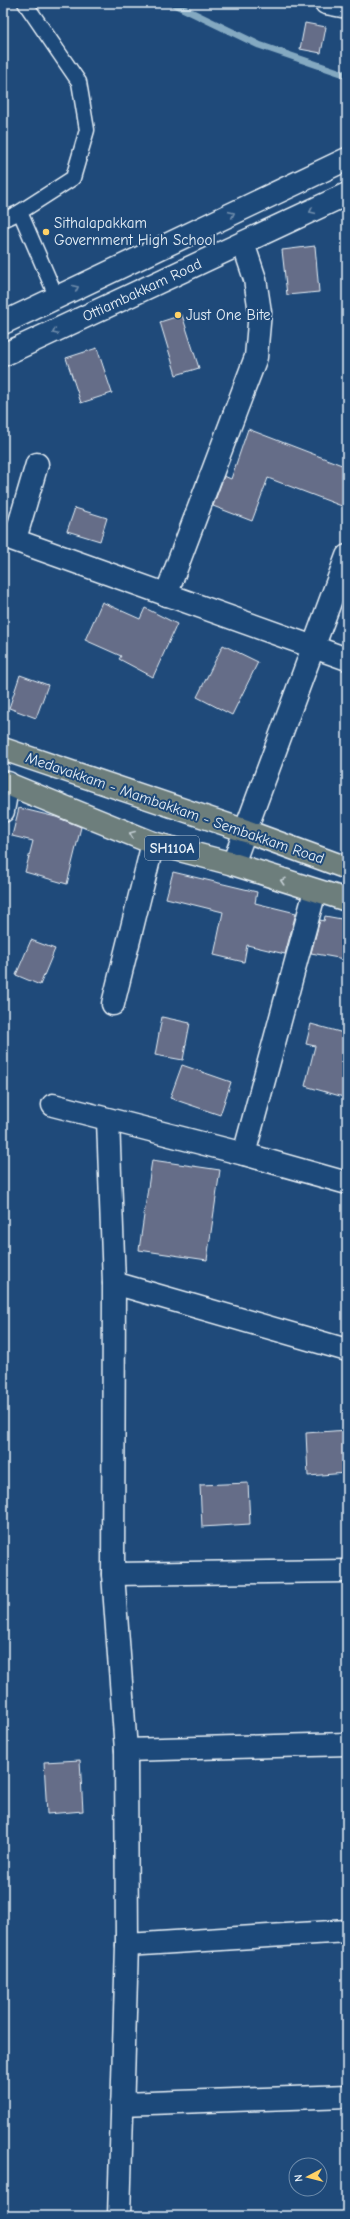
<svg xmlns="http://www.w3.org/2000/svg" width="350" height="2219" viewBox="0 0 350 2219" font-family="'Comic Neue',sans-serif">
  <style>
    .lines { fill: none; stroke-linecap: round; stroke-linejoin: round }
    .stream { stroke: #84a9c1; stroke-width: 7 }
    .building { fill: #656d88; stroke: #e8f1f8 }
    .lane-casing { stroke: #e8f1f8; stroke-width: 17 }
    .street-casing { stroke: #e8f1f8; stroke-width: 25 }
    .secondary-casing { stroke: #e8f1f8; stroke-width: 25 }
    .primary-casing { stroke: #e8f1f8; stroke-width: 25 }
    .lane { stroke: #1f4a7a; stroke-width: 14 }
    .street { stroke: #1f4a7a; stroke-width: 22 }
    .secondary { stroke: #1f4a7a; stroke-width: 22 }
    .primary { stroke: #6d7e7c; stroke-width: 22 }
    .oneway { stroke: #6f8dac }
    .oneway2 { stroke: #c3ced3 }
    .poi-dot { fill: #ffd166; stroke: #1f4a7a; stroke-width: 1.5 }
    .labels { text-anchor: middle; stroke-width: 4; stroke-linejoin: round; paint-order: stroke }
    .shield { fill: #1f4a7a; stroke: #acbfd2; stroke-width: 1 }
    .shield-label { font-size: 14px; font-weight: bold; fill: #e8f1f8 }
    .poi-label { font-size: 15px; fill: #e8f1f8; stroke: #1f4a7a; text-anchor: start }
    .street-label { font-size: 15px; fill: #e8f1f8; stroke: #1f4a7a }
  </style>
  <rect width="100%" height="100%" fill="#1f4a7a"/>
  <filter id="ink" filterUnits="userSpaceOnUse"><feTurbulence type="fractalNoise" baseFrequency=".025" numOctaves="2"/><feDisplacementMap in="SourceGraphic" scale="8" xChannelSelector="R" yChannelSelector="G"/><feConvolveMatrix kernelMatrix="1 2 1 2 8 2 1 2 1" color-interpolation-filters="sRGB"/></filter>
  <g filter="url(#ink)">
    <g class="lines">
      <!-- stream -->
      <path class="stream" d="M 172,3 L 259,45 L 347,75"/>
    </g>
    <!-- building -->
    <g class="building">
      <path d="M 305,23 L 326,27 L 321,53 L 300,49 Z"/>
      <path d="M 315,246 L 319,292 L 287,295 L 282,250 Z"/>
      <path d="M 182,315 L 199,368 L 176,375 L 160,322 Z"/>
      <path d="M 97,348 L 112,393 L 81,403 L 66,358 Z"/>
      <path d="M 248,429 L 347,467 L 347,508 L 268,478 L 252,521 L 213,506 L 224,476 L 231,479 Z"/>
      <path d="M 75,508 L 107,518 L 100,541 L 67,531 Z"/>
      <path d="M 102,602 L 140,619 L 145,608 L 177,624 L 153,677 L 119,659 L 121,656 L 85,640 Z"/>
      <path d="M 223,645 L 258,662 L 232,715 L 197,697 Z"/>
      <path d="M 20,675 L 48,685 L 36,718 L 9,708 Z"/>
      <path d="M 19,808 L 56,817 L 81,827 L 67,884 L 25,872 L 33,841 L 12,836 Z"/>
      <path d="M 173,872 L 257,892 L 255,903 L 296,913 L 285,954 L 247,945 L 244,962 L 214,955 L 223,912 L 166,898 Z"/>
      <path d="M 325,916 L 347,920 L 347,943 L 344,959 L 311,953 L 320,920 L 324,921 Z"/>
      <path d="M 31,940 L 55,949 L 40,985 L 16,975 Z"/>
      <path d="M 162,1017 L 190,1023 L 183,1060 L 155,1055 Z"/>
      <path d="M 311,1024 L 347,1034 L 347,1098 L 305,1086 L 315,1046 L 306,1044 Z"/>
      <path d="M 182,1065 L 231,1082 L 220,1115 L 170,1098 Z"/>
      <path d="M 152,1160 L 220,1170 L 207,1260 L 139,1250 Z"/>
      <path d="M 347,1430 L 347,1473 L 308,1476 L 306,1433 Z"/>
      <path d="M 248,1483 L 250,1524 L 202,1527 L 200,1485 Z"/>
      <path d="M 80,1760 L 83,1811 L 47,1814 L 44,1762 Z"/>
    </g>
    <g class="lines">
      <!-- lane casing -->
      <g class="lane-casing">
        <g id="lane">
          <path d="M 25,3 L 79,82 L 87,130 L 73,178 L 20,212 L 57,298"/>
          <path d="M 3,220 L 20,212"/>
        </g>
      </g>
      <!-- street casing -->
      <g class="street-casing">
        <g id="street">
          <path d="M 326,3 L 347,7"/>
          <path d="M 3,536 L 347,659"/>
          <path d="M 15,539 L 37,464"/>
          <path d="M 166,595 L 256,357 L 260,312 L 255,279 L 243,243"/>
          <path d="M 3,811 L 8,783"/>
          <path d="M 233,864 L 347,556"/>
          <path d="M 113,1004 L 153,843"/>
          <path d="M 53,1105 L 244,1154 L 347,1183"/>
          <path d="M 108,1120 L 114,1283 L 113,1574 L 126,1750 L 127,1945 L 119,2216"/>
          <path d="M 244,1154 L 315,891"/>
          <path d="M 114,1283 L 347,1350"/>
          <path d="M 113,1574 L 347,1571"/>
          <path d="M 126,1750 L 347,1744"/>
          <path d="M 127,1945 L 347,1931"/>
          <path d="M 122,2104 L 347,2096"/>
        </g>
      </g>
      <!-- secondary casing -->
      <g class="secondary-casing">
        <g id="secondary">
          <path d="M 3,323 L 347,159"/>
          <path d="M 3,355 L 347,194"/>
        </g>
      </g>
      <!-- primary casing -->
      <g class="primary-casing">
        <g id="primary">
          <path d="M 3,749 L 246,831 L 347,868"/>
          <path d="M 3,782 L 153,843 L 233,864 L 347,900"/>
        </g>
      </g>
      <!-- lane -->
      <use href="#lane" class="lane"/>
      <!-- street -->
      <use href="#street" class="street"/>
      <!-- secondary -->
      <use href="#secondary" class="secondary"/>
      <!-- primary -->
      <use href="#primary" class="primary"/>
    </g>
    <!-- one-way arrows -->
    <defs><path id="oneway-chevron" d="M-2-3.5L2.5 0L-2 3.5" fill="none" stroke-width="1.6" stroke-linecap="round" stroke-linejoin="round"/></defs>
    <g class="oneway">
      <use href="#oneway-chevron" transform="translate(312 211) rotate(155)"/>
      <use href="#oneway-chevron" transform="translate(232 214) rotate(-25)"/>
      <use href="#oneway-chevron" transform="translate(76 288) rotate(-25)"/>
      <use href="#oneway-chevron" transform="translate(55 332) rotate(155)"/>
    </g>
    <g class="oneway2">
      <use href="#oneway-chevron" transform="translate(132 834) rotate(-158)"/>
      <use href="#oneway-chevron" transform="translate(283 881) rotate(-162)"/>
    </g>
  </g>
  <!-- markers -->
  <g class="poi-dot">
    <circle cx="46" cy="232" r="4"/>
    <circle cx="178" cy="315" r="4"/>
  </g>
  <g class="labels">
    <!-- shield labels -->
    <rect class="shield" x="145" y="836" width="54" height="24" rx="3"/>
    <g class="shield-label">
      <text x="172" y="853">SH110A</text>
    </g>
    <!-- poi labels -->
    <g class="poi-label">
      <text x="54" y="228">Sithalapakkam<tspan x="54" dy="17">Government High School</tspan></text>
      <text x="186" y="320">Just One Bite</text>
    </g>
    <!-- street labels -->
    <g class="street-label">
      <text transform="translate(142 290) rotate(-25)" y="5">Ottiambakkam Road</text>
      <text transform="translate(175 808) rotate(19)" y="5">Medavakkam - Mambakkam - Sembakkam Road</text>
    </g>
  </g>
  <!-- margin -->
  <rect width="350" height="2219" fill="none" stroke="#1f4a7a" stroke-width="16"/>
  <rect x="8" y="8" width="334" height="2203" fill="none" stroke="#e8f1f8" stroke-width="1.5" filter="url(#ink)"/>
  <!-- north arrow -->
  <g transform="translate(308 2177) rotate(263)"><circle r="19" fill="#1f4a7a" stroke="#6f8dac"/>
  <path d="M0-3L7 15L0 10L-7 15Z" fill="#ffd166"/>
  <text y="-6" font-size="11" font-weight="bold" text-anchor="middle" fill="#e8f1f8">N</text>
  </g>
</svg>
